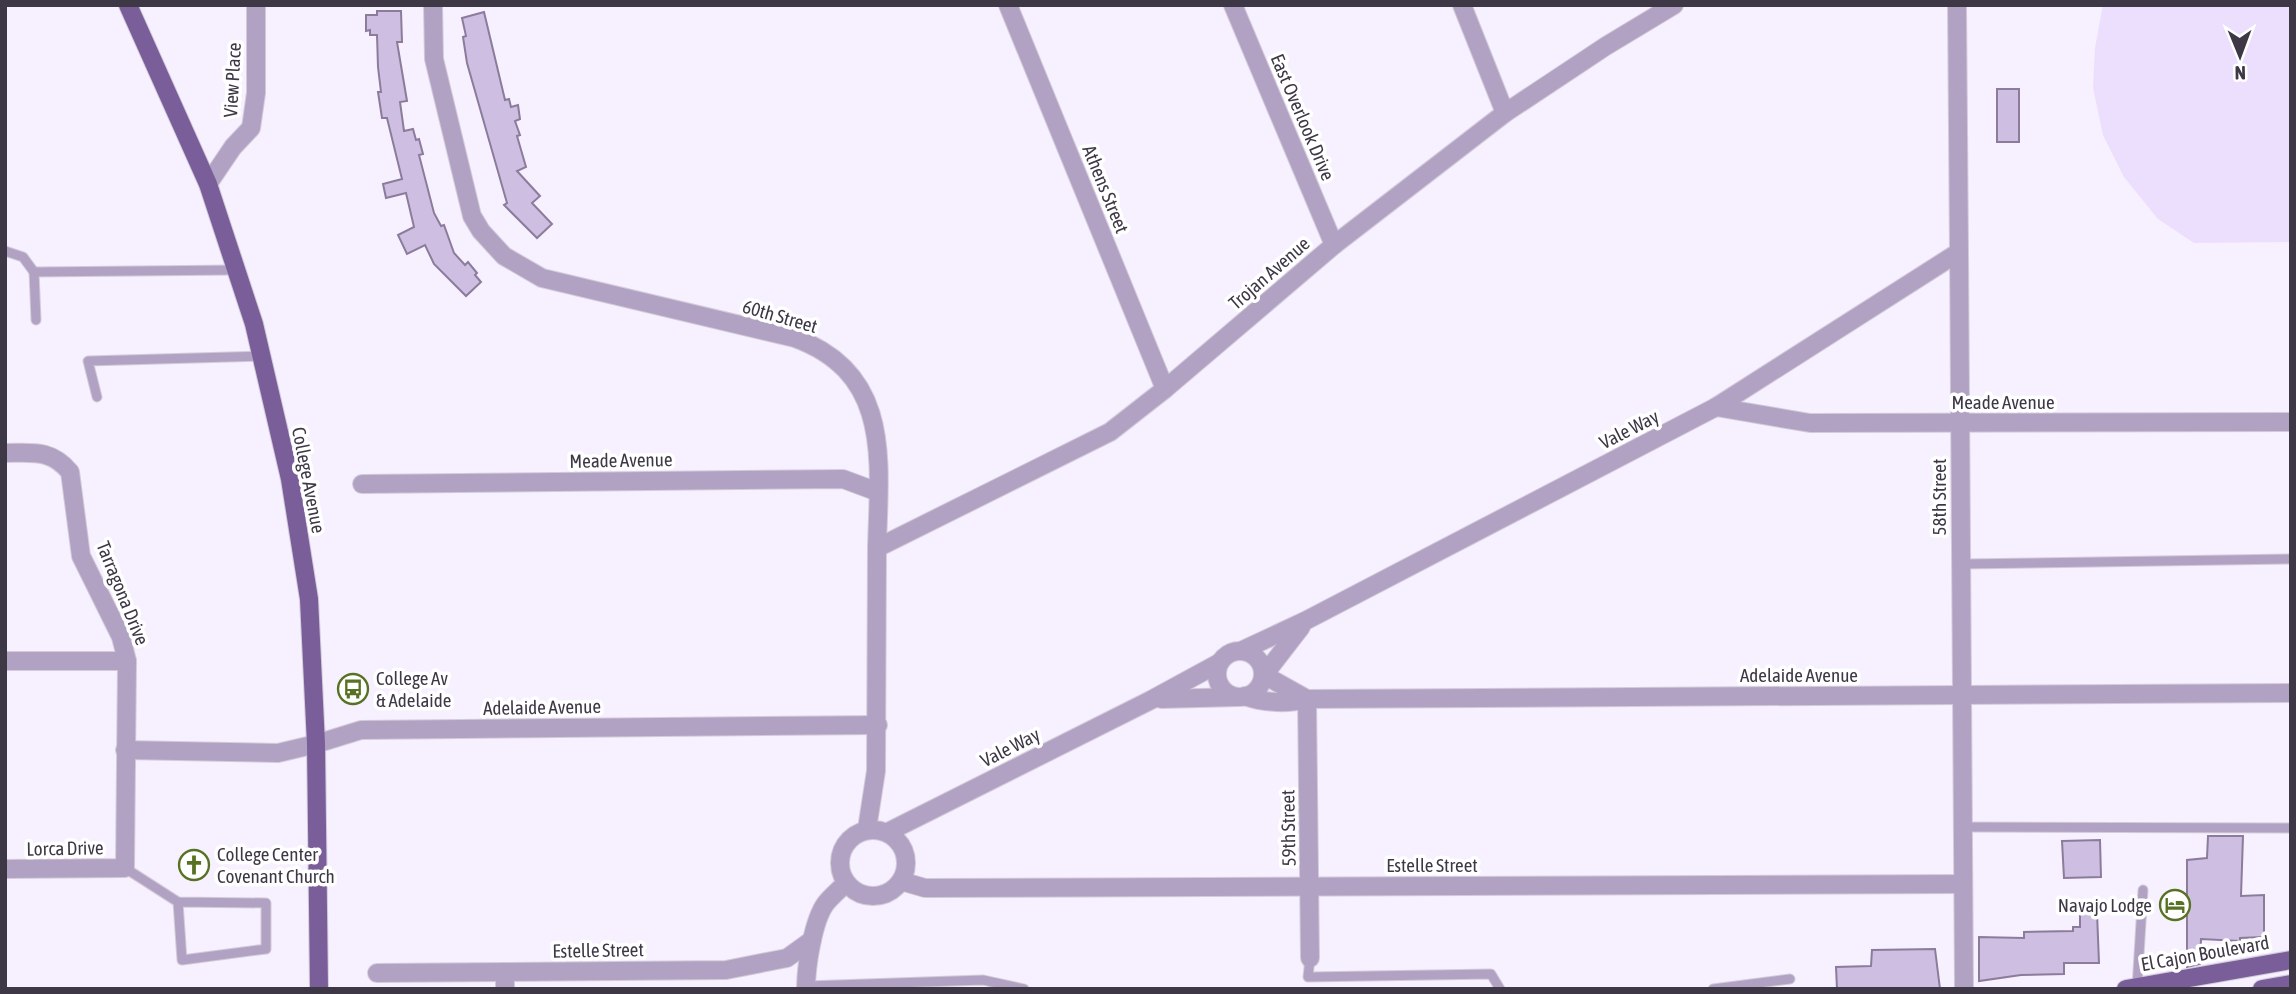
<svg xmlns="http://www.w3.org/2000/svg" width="2296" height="994" viewBox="0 0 2296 994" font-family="'Asap Condensed',sans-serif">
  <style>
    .green { fill: #ecdefd }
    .building { fill: #cebee1; stroke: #8b7c9c; stroke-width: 2 }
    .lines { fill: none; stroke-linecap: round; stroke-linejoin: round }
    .service-casing { stroke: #d2cbd9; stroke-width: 11 }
    .minor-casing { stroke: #d2cbd9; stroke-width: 20 }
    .tertiary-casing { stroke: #d2cbd9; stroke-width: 20 }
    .primary-casing { stroke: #d2cbd9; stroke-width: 20 }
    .service { stroke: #b1a2c4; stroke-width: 9 }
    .minor { stroke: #b1a2c4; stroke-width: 18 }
    .tertiary { stroke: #b1a2c4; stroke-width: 18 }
    .primary { stroke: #7a5e99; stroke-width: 18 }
    .labels { text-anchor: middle; stroke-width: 7; stroke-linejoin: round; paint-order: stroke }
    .street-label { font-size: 19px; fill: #3e3846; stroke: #fff }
    .poi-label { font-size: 19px; fill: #3e3846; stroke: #fff; text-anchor: start }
  </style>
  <rect width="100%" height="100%" fill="#f7f0fe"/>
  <!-- green -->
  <path class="green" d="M 2103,5 L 2291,5 L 2291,242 L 2194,243 L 2158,219 L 2124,177 L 2103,135 L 2093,88 L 2095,48 Z"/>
  <!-- building -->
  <g class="building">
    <path d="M 377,11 L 401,11 L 402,42 L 397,42 L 407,101 L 400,102 L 404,131 L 413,129 L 416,140 L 419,139 L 423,154 L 419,155 L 434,213 L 441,226 L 444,225 L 454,253 L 465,265 L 468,262 L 477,273 L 475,275 L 481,282 L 466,296 L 434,264 L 425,245 L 407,254 L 398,235 L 414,227 L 406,193 L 386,198 L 383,184 L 402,179 L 387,118 L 382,118 L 378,92 L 381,92 L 378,67 L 377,35 L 370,35 L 370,30 L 366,31 L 366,15 L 377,15 Z"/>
    <path d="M 484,12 L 505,100 L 509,99 L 511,107 L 518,105 L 520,119 L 515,121 L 520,135 L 517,136 L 526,167 L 517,171 L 540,196 L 532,203 L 552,224 L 537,238 L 504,205 L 507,203 L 467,63 L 463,37 L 466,36 L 462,18 Z"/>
    <rect x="1997" y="89" width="22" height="53"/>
    <path d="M 2208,836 L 2243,836 L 2241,896 L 2264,895 L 2264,937 L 2240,938 L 2240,941 L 2201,939 L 2200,964 L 2187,967 L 2187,860 L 2207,858 Z"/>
    <path d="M 2100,840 L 2101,877 L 2064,878 L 2062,841 Z"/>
    <path d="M 2080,912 L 2097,913 L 2099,963 L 2064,963 L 2064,974 L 2021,975 L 1979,981 L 1979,937 L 2024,938 L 2024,932 L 2073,931 L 2073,927 L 2080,927 Z"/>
    <path d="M 1935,949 L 1940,989 L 1837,989 L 1836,967 L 1871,966 L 1872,950 Z"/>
  </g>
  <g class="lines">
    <!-- service casing -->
    <g class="service-casing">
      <g id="service">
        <path d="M 5,251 L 23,257 L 34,272"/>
        <path d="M 36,320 L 34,272 L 236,270"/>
        <path d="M 97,397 L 88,361 L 261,356"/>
        <path d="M 1961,564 L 2291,559"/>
        <path d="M 1963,827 L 2291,828"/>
        <path d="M 125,868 L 178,902 L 182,960 L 266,949 L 266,903 L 178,902"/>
        <path d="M 1310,958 L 1308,977 L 1491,974 L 1500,989"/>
        <path d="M 806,986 L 983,980 L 1024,989"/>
        <path d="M 2137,987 L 2143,890"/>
        <path d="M 1713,989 L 1790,979"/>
      </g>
    </g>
    <!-- minor casing -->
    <g class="minor-casing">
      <g id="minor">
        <path d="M 433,5 L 434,59 L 472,216 L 481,231 L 504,256 L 542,278 L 795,338 C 893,374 879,462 877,548"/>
        <path d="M 1008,5 L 1165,389"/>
        <path d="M 1233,5 L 1334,245"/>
        <path d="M 1462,5 L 1505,113"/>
        <path d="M 208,184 L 233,147 L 251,128 L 256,93 L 256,5"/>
        <path d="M 1959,252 L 1964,989"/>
        <path d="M 1716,407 L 1810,423 L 2291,422"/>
        <path d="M 5,453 C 33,453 51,449 70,472 L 81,556 L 121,637 L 127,661 L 125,868 L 5,869"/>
        <path d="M 362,484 L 843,479 L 878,492"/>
        <path d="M 5,661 L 127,661"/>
        <path d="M 1264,675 L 1307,699"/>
        <path d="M 1245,696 C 1264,703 1288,704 1307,699 L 2291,693"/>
        <path d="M 1307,699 L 1310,958"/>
        <path d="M 125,750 L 278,753 L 316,744 L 361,730 L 878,725"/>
        <path d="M 901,881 L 925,888 L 1963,884"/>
        <path d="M 377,973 L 505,972"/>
      </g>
    </g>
    <!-- tertiary casing -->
    <g class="tertiary-casing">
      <g id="tertiary">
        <path d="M 1243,650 L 1305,621 L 1716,407 L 1959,252 L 1957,5"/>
        <circle cx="1240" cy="674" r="23"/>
        <path d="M 1264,675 L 1301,627"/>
        <path d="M 1161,699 L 1238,697"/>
        <path d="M 867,829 L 876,771 L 877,548 L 1110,432 L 1165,389 L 1334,245 L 1505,113 L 1606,46 L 1674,5"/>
        <circle cx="873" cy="863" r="33"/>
        <path d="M 888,832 L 1151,700 L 1219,663"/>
        <path d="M 505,989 L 505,972 L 726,970 L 787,958 L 812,940"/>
        <path d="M 806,989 C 806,967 813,920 826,903 C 832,896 839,890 846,883"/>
      </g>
    </g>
    <!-- primary casing -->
    <g class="primary-casing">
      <g id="primary">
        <path d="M 128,5 L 208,184 L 254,324 L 290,479 L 309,599 L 316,744 L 319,989"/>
        <path d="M 2126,989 L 2291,960"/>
        <path d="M 2262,989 L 2291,984"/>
      </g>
    </g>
    <!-- service -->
    <use href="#service" class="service"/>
    <!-- minor -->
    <use href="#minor" class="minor"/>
    <!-- tertiary -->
    <use href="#tertiary" class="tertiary"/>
    <!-- primary -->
    <use href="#primary" class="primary"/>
  </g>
  <!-- icons -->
  <defs>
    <g id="bus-ring" transform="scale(1.575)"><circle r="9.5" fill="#fff" stroke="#587224" stroke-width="1.5"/><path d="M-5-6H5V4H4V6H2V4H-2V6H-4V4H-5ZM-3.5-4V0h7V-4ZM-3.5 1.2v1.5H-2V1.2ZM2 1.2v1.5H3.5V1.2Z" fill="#587224"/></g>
    <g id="church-ring" transform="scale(1.575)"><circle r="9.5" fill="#fff" stroke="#587224" stroke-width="1.5"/><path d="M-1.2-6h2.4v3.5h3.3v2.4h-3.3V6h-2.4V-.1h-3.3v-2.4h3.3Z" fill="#587224"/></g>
    <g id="hotel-ring" transform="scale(1.575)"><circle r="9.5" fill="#fff" stroke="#587224" stroke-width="1.5"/><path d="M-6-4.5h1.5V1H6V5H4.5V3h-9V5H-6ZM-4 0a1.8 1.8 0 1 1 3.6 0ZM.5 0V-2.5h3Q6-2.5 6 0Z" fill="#587224"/></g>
  </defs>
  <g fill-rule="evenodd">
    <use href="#bus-ring" x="353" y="689"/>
    <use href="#church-ring" x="194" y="865"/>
    <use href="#hotel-ring" x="2175" y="905"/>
  </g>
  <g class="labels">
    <!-- street labels -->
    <g class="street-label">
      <text transform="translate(232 80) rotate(-87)" y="7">View Place</text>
      <text transform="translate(1303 117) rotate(67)" y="7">East Overlook Drive</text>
      <text transform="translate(1106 189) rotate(68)" y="7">Athens Street</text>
      <text transform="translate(1269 273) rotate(-41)" y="7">Trojan Avenue</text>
      <text transform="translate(780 316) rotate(16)" y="7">60th Street</text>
      <text x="2003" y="409">Meade Avenue</text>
      <text transform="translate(1629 429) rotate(-27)" y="7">Vale Way</text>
      <text transform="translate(621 460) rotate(-1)" y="7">Meade Avenue</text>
      <text transform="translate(309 480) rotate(79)" y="7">College Avenue</text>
      <text transform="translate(1939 497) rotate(-90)" y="7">58th Street</text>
      <text transform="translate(123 593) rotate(68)" y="7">Tarragona Drive</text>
      <text x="1799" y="682">Adelaide Avenue</text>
      <text transform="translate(542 707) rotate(-1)" y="7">Adelaide Avenue</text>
      <text transform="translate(1010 747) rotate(-27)" y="7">Vale Way</text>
      <text transform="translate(1288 828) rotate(-91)" y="7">59th Street</text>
      <text transform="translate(65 848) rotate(-1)" y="7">Lorca Drive</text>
      <text x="1432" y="872">Estelle Street</text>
      <text transform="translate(598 950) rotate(-1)" y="7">Estelle Street</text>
      <text transform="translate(2205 953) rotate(-10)" y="7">El Cajon Boulevard</text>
    </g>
    <!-- poi labels -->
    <g class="poi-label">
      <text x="376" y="685">College Av<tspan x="376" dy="22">&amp; Adelaide</tspan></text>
      <text x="217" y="861">College Center<tspan x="217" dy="22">Covenant Church</tspan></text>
      <text x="2152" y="912" text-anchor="end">Navajo Lodge</text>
    </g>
  </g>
  <!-- border -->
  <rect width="2296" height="994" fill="none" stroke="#3e3846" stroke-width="14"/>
  <!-- north arrow -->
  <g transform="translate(2240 56) rotate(179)" stroke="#ffffff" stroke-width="5" paint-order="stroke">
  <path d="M0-5L12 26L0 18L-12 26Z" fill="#3e3846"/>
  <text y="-10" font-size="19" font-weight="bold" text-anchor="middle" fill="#3e3846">N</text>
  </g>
</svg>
